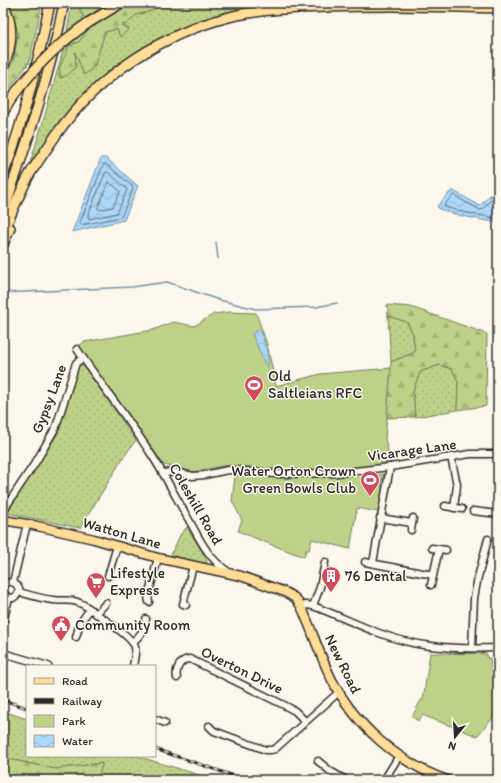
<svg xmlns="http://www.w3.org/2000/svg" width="501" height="783" viewBox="0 0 501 783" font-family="Itim,sans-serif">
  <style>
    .grass { fill: url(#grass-dots); stroke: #747e5a }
    .forest { fill: url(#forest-firs); stroke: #747e5a }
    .park { fill: #bdd288; stroke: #747e5a }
    .water { fill: url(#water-waves); stroke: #7892a6 }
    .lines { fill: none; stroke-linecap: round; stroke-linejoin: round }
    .shore { stroke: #5f707d; stroke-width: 1 }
    .stream { stroke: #7892a6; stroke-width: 1.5 }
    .minor-casing { stroke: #2b2b2b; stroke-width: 9 }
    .major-casing { stroke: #2b2b2b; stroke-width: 11 }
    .highway-casing { stroke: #2b2b2b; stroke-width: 12 }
    .minor { stroke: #fbf7ec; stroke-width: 6 }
    .major { stroke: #ffdd96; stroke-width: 8 }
    .highway { stroke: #ffdd96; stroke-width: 9 }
    .rail-casing { stroke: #2b2b2b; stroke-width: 3 }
    .rail { stroke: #fbf7ec; stroke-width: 1.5; stroke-dasharray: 4.5; stroke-linecap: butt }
    .highway-bridge-casing { stroke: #2b2b2b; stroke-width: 12; stroke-linecap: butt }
    .highway-bridge { stroke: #ffdd96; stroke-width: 9 }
    .labels { text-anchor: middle; stroke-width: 3; stroke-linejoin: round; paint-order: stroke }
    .poi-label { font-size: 15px; fill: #2b2b2b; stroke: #fbf7ec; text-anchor: start }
    .street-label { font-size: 15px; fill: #2b2b2b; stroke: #fbf7ec }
  </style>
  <defs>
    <pattern id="grass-dots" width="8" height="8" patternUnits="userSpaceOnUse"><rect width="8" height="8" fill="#bdd288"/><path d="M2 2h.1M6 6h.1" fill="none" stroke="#a3b476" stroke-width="1.8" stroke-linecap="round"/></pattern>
    <pattern id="forest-firs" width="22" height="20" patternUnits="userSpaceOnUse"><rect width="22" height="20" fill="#bdd288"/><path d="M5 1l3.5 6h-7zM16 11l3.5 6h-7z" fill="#a3b476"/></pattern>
    <pattern id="water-waves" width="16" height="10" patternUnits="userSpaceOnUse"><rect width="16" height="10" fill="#acd7f8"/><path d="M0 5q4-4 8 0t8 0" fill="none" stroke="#94b9d5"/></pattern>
  </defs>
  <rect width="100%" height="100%" fill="#fbf7ec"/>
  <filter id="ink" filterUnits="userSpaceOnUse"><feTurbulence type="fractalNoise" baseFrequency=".025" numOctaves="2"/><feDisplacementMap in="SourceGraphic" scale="8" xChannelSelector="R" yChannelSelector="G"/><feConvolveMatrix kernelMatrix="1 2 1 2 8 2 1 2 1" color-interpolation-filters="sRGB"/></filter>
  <g filter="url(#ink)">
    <!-- grass -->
    <g class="grass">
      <path d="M 72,3 L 81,3 C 79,10 80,13 85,18 L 67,31 Z"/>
      <path d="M 173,3 L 281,3 L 252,7 L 223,14 L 177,30 L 146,47 L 111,72 L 30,170 L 28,169 L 42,125 L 64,47 L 88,29 L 79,42 L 69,45 L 67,54 L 63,59 L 75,50 L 84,75 L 94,67 L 105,32 L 117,29 L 120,36 L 129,29 L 121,25 L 127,24 L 136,15 L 151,11 L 159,4 Z"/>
      <path d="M 388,316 L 407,322 L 413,334 L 415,352 L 391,362 Z"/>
      <path d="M 82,364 L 136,440 L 123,458 L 80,528 L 7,513 L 57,435 L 68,402 L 77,368 L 79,365 Z"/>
      <path d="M 439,365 L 452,369 L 458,382 L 457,410 L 415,417 L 413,391 L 420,372 Z"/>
      <path d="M 384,474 L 381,484 L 362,481 L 362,477 Z"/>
      <path d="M 187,527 L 206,558 L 207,565 L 204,566 L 171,555 L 180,535 Z"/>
      <path d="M 3,711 L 27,719 L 27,756 L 137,756 L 216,780 L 98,780 L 102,763 L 56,769 L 3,758 Z"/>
    </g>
    <!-- forest -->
    <g class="forest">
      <path d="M 8,3 L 42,3 L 29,63 L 3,97 L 3,77 L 13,62 L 18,34 L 11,6 Z"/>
      <path d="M 81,3 L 108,3 L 85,18 C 80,14 79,10 81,3 Z"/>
      <path d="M 130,3 L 174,3 L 165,7 L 159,4 L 151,11 L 136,15 L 127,24 L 121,25 L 129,29 L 120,37 L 117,29 L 105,32 L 94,67 L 84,75 L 75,52 L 76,67 L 68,75 L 60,78 C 57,64 66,58 69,45 L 79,42 L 88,29 L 110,13 Z"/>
      <path d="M 387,305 L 411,307 L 487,334 L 486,406 L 457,410 L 458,382 L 452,369 L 439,365 L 420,372 L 413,391 L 415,417 L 387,418 L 391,362 L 415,352 L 413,334 L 407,322 L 388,316 Z"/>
      <path d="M 3,758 L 56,769 L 102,763 L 98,780 L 3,780 Z"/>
    </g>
    <!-- park -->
    <g class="park">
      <path d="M 230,312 L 256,313 L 267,344 L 276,386 L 320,374 L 391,368 L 385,439 L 391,464 L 328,470 L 275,469 L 228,465 L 193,472 L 164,465 L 79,346 L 84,342 L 153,330 L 173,322 L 194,326 L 214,314 Z"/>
      <path d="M 362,473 L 362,482 L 383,486 L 378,512 L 357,508 L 350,549 L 312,539 L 309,550 L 306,550 L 304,557 L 262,541 L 238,531 L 242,520 L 232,501 L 235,476 L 257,478 L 257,475 Z"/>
      <path d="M 430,653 L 487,654 L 487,658 L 490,658 L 491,667 L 498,676 L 498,712 L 477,736 L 422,715 L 419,721 L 412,717 L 421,700 L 423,700 Z"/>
    </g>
    <!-- water -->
    <g class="water">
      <path d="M 101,158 L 106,158 L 138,186 L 124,220 L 72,232 Z"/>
      <path d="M 452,190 L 480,206 L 490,195 L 498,197 L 498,223 L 462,216 L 439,209 L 437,206 Z"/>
      <path d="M 259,329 C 265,342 269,354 268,367 L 265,364 L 252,334 Z"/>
    </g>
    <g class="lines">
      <!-- shore -->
      <g class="shore">
        <path d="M 104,164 L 106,164 L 132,186 L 133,189 L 121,217 L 81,225 L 80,223 Z"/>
        <path d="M 106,172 L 108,172 L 126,188 L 127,190 L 117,213 L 89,219 L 88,216 Z"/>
        <path d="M 109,182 L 119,190 L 120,192 L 113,207 L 99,210 L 98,208 Z"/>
        <path d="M 498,201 L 491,200 L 483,209 L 480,210 L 453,195 L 444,205 L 445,207 L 463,212 L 498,219"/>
      </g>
      <!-- stream -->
      <g class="stream">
        <path d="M 216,242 L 218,259"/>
        <path d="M 3,293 L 132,287 L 167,282 L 219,300 L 256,309 L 316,307 L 337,303"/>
      </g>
      <!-- minor casing -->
      <g class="minor-casing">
        <g id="minor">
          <path d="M 77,349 C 101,385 128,418 151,454 C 165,475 176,498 189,520 C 200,540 209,560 229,572"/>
          <path d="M 451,457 L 457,485 L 454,508"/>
          <path d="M 163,473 L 175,472 L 193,476 L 204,475 L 228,470 L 275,474 L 337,473 L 390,467 L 470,454 L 498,454"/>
          <path d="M 445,506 L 462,509"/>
          <path d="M 3,511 L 37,460 L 56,427 L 76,363 L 83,358"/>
          <path d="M 473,511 L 498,514"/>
          <path d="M 380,518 L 412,523"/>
          <path d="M 411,530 L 413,518"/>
          <path d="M 432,548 L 446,550"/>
          <path d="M 365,562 L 433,575"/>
          <path d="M 373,563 L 390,467"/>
          <path d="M 108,576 L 117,546"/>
          <path d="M 13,582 L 27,524"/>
          <path d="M 431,585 L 439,549"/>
          <path d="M 3,587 L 6,583 C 12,581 16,582 19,589 L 17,595 L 13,598 L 9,598 L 3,593"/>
          <path d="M 19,592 C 30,595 42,599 53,600 C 71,602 73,597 90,609 L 80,623 L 76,637"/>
          <path d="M 149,602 L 148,596 L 158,558"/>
          <path d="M 186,605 L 183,604 L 193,566"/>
          <path d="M 301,606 L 306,605 L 313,606 C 346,618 378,636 413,643 C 441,649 469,649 498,648"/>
          <path d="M 313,606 L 320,587 L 325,562"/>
          <path d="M 90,609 C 100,617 132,636 135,647 C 136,653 134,660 133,666"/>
          <path d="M 96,614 L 106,603"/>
          <path d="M 3,622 L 9,598"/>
          <path d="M 132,642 C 141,636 144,630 146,619"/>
          <path d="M 472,648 L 474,598 L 478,577 L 488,539"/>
          <path d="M 3,653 L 48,666"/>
          <path d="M 177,678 C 175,670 180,659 190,659 L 284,705 L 295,711 L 305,721"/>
          <path d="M 155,719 L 165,723"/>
          <path d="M 209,726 L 214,731 L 266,750 L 271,750 L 275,749 L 339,692"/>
          <path d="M 318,761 L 330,771 L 346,780"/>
          <path d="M 384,780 L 399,756"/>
        </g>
      </g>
      <!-- major casing -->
      <g class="major-casing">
        <g id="major">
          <path d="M 3,68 C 13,48 15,23 3,3"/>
          <path d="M 3,520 L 33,525 L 94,539 L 158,558 L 241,576 L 285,592 L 295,598 L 301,606 C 312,630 320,656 332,680 C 356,726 398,763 447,780"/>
        </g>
      </g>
      <!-- highway casing -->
      <g class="highway-casing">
        <g id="highway">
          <path d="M 88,23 L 121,3"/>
          <path d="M 3,112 L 13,96"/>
          <path d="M 3,175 C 25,119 38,61 50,3"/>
          <path d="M 3,212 C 27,143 50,75 64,3"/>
          <path d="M 3,232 C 12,213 20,191 31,172 C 39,160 48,147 56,135 C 98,75 163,33 233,16 C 263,9 295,8 326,7 C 383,5 441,6 498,8"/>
          <path d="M 3,244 L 10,228"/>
        </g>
      </g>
      <!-- minor -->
      <use href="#minor" class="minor"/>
      <!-- major -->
      <use href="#major" class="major"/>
      <!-- highway -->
      <use href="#highway" class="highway"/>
      <!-- rail casing -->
      <g class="rail-casing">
        <g id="rail">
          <path d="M 3,700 L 27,708"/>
          <path d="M 155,749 L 246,780"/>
        </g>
      </g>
      <!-- rail -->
      <use href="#rail" class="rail"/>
      <!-- highway-bridge casing -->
      <g class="highway-bridge-casing">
        <path id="highway-bridge" d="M 13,96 C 34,68 59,43 88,23"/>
      </g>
      <!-- highway-bridge -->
      <use href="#highway-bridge" class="highway-bridge"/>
    </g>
  </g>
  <!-- icons -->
  <defs>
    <g id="stadium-pin" transform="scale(1)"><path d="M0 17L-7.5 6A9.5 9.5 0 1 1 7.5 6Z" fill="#d1495b" stroke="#fbf7ec"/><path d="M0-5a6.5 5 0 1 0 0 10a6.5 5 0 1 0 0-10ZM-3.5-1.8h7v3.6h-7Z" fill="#fff"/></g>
    <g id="building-pin" transform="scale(1)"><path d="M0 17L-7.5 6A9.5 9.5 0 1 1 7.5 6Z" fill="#d1495b" stroke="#fbf7ec"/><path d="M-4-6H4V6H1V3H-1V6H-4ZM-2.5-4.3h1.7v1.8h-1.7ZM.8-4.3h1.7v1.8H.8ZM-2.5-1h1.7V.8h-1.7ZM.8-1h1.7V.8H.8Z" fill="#fff"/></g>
    <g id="supermarket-pin" transform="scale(1)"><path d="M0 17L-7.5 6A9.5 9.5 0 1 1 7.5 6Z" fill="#d1495b" stroke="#fbf7ec"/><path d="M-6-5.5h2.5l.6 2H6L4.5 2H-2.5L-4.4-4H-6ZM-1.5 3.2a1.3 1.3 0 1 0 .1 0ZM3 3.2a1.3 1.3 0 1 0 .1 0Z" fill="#fff"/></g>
    <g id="civic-pin" transform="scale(1)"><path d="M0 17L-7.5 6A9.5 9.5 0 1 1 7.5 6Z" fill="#d1495b" stroke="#fbf7ec"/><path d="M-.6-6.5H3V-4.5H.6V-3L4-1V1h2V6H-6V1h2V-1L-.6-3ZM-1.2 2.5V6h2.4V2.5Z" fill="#fff"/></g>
  </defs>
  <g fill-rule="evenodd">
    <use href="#stadium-pin" x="254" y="385"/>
    <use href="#stadium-pin" x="370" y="480"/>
    <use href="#building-pin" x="331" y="576"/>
    <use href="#supermarket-pin" x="96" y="582"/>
    <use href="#civic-pin" x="61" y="625"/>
  </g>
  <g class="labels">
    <!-- poi labels -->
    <g class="poi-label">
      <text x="268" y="381">Old<tspan x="268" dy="17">Saltleians RFC</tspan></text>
      <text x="356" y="476" text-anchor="end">Water Orton Crown<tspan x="356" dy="17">Green Bowls Club</tspan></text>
      <text x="110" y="578">Lifestyle<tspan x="110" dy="17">Express</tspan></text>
      <text x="345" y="581">76 Dental</text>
      <text x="75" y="630">Community Room</text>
    </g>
    <!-- street labels -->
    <g class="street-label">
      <text transform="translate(49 399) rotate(-69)" y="5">Gypsy Lane</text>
      <text transform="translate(412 450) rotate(-8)" y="5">Vicarage Lane</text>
      <text transform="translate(196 504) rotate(60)" y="5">Coleshill Road</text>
      <text transform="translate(122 533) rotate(16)" y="5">Watton Lane</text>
      <text transform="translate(343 664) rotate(64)" y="5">New Road</text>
      <text transform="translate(242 670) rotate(26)" y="5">Overton Drive</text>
    </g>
  </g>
  <!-- margin -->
  <rect width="501" height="783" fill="none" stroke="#fbf7ec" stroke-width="16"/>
  <rect x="8" y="8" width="485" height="767" fill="none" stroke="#2b2b2b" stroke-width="1.5" filter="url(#ink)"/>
  <!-- legend -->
  <rect x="26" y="665" width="130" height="92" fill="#fbf7ec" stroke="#a8a59f"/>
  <rect x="34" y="678" width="20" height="6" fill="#ffdd96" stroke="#a8a59f"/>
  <text x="62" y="685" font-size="12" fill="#2b2b2b">Road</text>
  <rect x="34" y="698" width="20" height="6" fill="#2b2b2b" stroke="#a8a59f"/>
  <text x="62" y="705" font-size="12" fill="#2b2b2b">Railway</text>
  <rect x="34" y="715" width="20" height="12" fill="#bdd288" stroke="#a8a59f"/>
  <text x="62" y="725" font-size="12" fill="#2b2b2b">Park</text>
  <rect x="34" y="735" width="20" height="12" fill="url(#water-waves)" stroke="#a8a59f"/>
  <text x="62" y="745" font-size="12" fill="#2b2b2b">Water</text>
  <!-- north arrow -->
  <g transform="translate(455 737) rotate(198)" stroke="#fbf7ec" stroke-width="3" paint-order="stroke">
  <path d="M0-3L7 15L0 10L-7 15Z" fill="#2b2b2b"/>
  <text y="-6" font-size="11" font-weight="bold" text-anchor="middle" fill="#2b2b2b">N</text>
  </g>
</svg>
